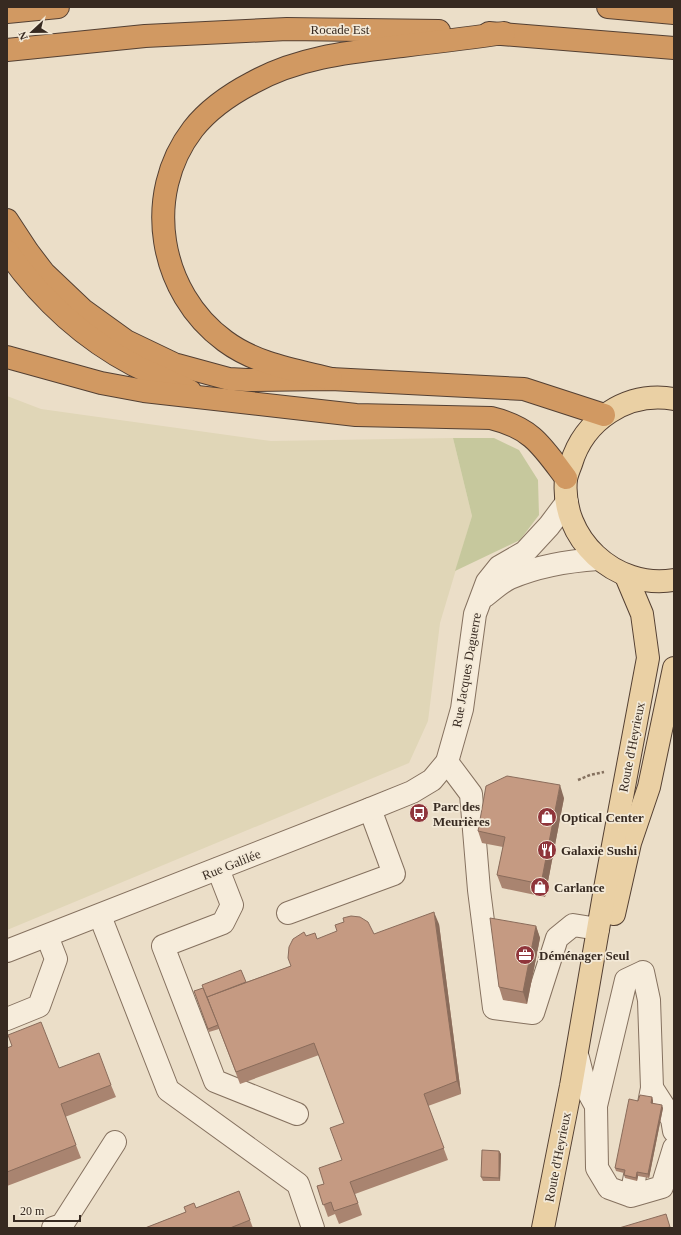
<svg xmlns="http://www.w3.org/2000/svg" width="681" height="1235" viewBox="0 0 681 1235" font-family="Georgia,serif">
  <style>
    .farmland { fill: #e0d6b7 }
    .green { fill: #c6c89d }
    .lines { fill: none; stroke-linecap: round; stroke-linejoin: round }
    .minor-casing { stroke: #85715f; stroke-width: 24 }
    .major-casing { stroke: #544033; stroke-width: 24 }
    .highway-casing { stroke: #544033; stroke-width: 24 }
    .path { stroke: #85715f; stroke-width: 2.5; stroke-dasharray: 3 2; stroke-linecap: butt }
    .minor { stroke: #f6ecdb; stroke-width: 22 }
    .major { stroke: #ead0a4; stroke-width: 22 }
    .highway { stroke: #d19962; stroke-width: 22 }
    .wall { fill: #a98470 }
    .shaded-wall { fill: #8a6c5b }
    .building { fill: #c59a82; stroke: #8a6c5b }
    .labels { text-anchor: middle; stroke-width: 3.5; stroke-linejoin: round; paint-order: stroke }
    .street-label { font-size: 13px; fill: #372a21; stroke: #f3e9d7 }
    .poi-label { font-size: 13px; font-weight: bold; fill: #372a21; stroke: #f3e9d7; text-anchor: start }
  </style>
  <rect width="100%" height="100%" fill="#ebdec8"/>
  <!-- farmland -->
  <path class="farmland" d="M 7,396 L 41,409 L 271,441 L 453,438 L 472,516 L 440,623 L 428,721 L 409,763 L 7,930 Z"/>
  <!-- green -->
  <path class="green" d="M 453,438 L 494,438 L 519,450 L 538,480 L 539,515 L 520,540 L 455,571 L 472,516 Z"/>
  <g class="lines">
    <!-- minor casing -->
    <g class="minor-casing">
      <g id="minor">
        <path d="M 485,596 C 493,590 501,582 510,578 C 538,566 568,561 598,559"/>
        <path d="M 447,762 L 471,794 L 479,890 L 494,1008 L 533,1013 L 557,938 L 573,925 L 598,929"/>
        <path d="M 218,869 L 232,905 L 223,923 L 163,946 L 215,1081 L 297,1114"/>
        <path d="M 288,913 L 394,874 L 370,809"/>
        <path d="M 100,916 L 168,1090 L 298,1184 L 313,1228"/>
        <path d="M 7,951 L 370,809 L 412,792 L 432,780 L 447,762 L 462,709 L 475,614 L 487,582 L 499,567 L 525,552 L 549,526 L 567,502"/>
        <path d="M 7,1019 L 39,1006 L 56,959 L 47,936"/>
        <path d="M 578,1058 L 585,1086 L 596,1106"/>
        <path d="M 652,1088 L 672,1119 L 674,1131"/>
        <path d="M 631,1196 L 652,1088 L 649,1000 L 643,972 L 626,980 L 596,1106 L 597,1168 L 609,1188 L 631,1196 L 662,1187 L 674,1148"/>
        <path d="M 53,1228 L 62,1225 L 115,1142"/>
      </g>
    </g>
    <!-- major casing -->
    <g class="major-casing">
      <g id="major">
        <path d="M 674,399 C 627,391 584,420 571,464 C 569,469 567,474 566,479 C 560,538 615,590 674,580"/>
        <path d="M 614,914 L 630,843 L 649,787 L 674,668"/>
        <path d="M 543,1228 L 571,1086 L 606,883 L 648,658 L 642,614 L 626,576"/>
      </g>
    </g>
    <!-- highway casing -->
    <g class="highway-casing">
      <g id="highway">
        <path d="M 608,7 L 674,13"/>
        <path d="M 7,12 L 58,7"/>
        <path d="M 489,33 L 674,48"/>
        <path d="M 7,50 L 145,36 L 287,29 L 439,31"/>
        <path d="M 7,220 L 28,252 L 44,273 L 83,310 L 126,341 L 174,364 L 229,379 L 247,380 L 331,379 L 524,389 L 604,415"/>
        <path d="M 7,251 C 40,298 83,338 134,365 C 152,374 172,382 190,391"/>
        <path d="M 7,357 L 101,383 L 144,391 L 356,415 L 491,418 C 532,428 542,446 566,478"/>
        <path d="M 331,379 C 295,370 256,364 225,341 C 159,293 142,195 193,129 C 208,110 231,94 252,83 C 298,57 350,52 402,46 C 436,42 470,38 504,33"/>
      </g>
    </g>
    <!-- path -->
    <path class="path" d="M 578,780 L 590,775 L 604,772"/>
    <!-- minor -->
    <use href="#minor" class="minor"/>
    <!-- major -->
    <use href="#major" class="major"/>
    <!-- highway -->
    <use href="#highway" class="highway"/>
  </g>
  <!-- wall -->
  <g class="wall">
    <path d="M 564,798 L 545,897 L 502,888 L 497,875 L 503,847 L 482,843 L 478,831 Z"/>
    <path d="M 439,924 L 461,1094 L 428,1106 L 448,1160 L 355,1194 L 362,1215 L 339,1224 L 335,1214 L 328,1217 L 317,1186 L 324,1184 L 342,1160 L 344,1123 L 319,1055 L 240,1084 L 219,1029 L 209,1032 L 194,991 L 246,982 L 291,966 L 306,936 L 317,939 L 374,934 Z"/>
    <path d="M 536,926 L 540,938 L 527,1004 L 503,1000 L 499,987 Z"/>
    <path d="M 7,1048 L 59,1068 L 111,1085 L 116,1097 L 65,1117 L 81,1158 L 7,1186 Z"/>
    <path d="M 652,1097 L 653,1101 L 653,1103 L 663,1108 L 649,1178 L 638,1176 L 637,1181 L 625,1178 L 624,1175 L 624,1173 L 616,1171 L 615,1168 L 638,1101 Z"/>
    <path d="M 499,1151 L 501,1154 L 500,1181 L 483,1181 L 481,1177 Z"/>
    <path d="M 239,1191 L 253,1228 L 145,1228 L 196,1208 Z"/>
  </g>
  <!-- shaded-wall -->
  <g class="shaded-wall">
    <path d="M 560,785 L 564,798 L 545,897 L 541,884 Z"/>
    <path d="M 434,912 L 439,924 L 461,1094 L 457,1081 Z"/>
    <path d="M 536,926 L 540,938 L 527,1004 L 523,992 Z"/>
    <path d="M 652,1097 L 653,1101 L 652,1106 L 651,1103 Z"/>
    <path d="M 662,1105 L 663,1108 L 649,1178 L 648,1174 Z"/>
    <path d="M 499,1151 L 501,1154 L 500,1181 L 499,1178 Z"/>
    <path d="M 637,1172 L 638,1176 L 637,1181 L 636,1178 Z"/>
  </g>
  <!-- building -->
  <g class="building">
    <path d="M 507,776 L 560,785 L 541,884 L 497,875 L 505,837 L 478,831 L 486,786 Z"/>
    <path d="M 434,912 L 457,1081 L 424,1094 L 444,1148 L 350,1182 L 358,1203 L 334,1211 L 331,1202 L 323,1205 L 317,1186 L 324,1184 L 319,1168 L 342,1160 L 330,1128 L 344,1123 L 314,1043 L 236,1072 L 207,997 L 291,966 L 288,958 L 289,947 L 293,939 L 304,932 L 306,936 L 315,933 L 317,939 L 337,931 L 335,925 L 344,922 L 343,918 L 351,916 L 360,917 L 368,922 L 374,934 Z"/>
    <path d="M 490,918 L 536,926 L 523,992 L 499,987 Z"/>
    <path d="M 241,970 L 246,982 L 207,997 L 209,1003 L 202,985 Z"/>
    <path d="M 203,988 L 218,1025 L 208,1029 L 194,991 Z"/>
    <path d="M 41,1022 L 59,1068 L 99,1053 L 111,1085 L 61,1104 L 76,1145 L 7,1172 L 7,1048 L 12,1046 L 8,1035 Z"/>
    <path d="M 640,1095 L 652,1097 L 651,1103 L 662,1105 L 648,1174 L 637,1172 L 636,1178 L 624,1175 L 625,1170 L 615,1168 L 629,1099 L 638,1101 Z"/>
    <path d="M 482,1150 L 499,1151 L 499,1178 L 481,1177 Z"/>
    <path d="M 239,1191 L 250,1220 L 230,1228 L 145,1228 L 186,1212 L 184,1207 L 194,1203 L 196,1208 Z"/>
    <path d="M 666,1214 L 670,1227 L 665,1228 L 619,1228 Z"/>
  </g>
  <!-- icons -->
  <defs>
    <g id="bus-disc" transform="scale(1)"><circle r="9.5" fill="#8f353b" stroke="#f3e9d7"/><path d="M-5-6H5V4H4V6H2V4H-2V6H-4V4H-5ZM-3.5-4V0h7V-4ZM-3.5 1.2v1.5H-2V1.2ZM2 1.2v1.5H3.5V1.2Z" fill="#fff"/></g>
    <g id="shop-disc" transform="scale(1)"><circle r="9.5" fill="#8f353b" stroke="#f3e9d7"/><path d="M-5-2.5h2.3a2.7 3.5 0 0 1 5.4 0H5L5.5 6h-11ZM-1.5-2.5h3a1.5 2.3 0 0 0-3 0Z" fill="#fff"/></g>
    <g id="restaurant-disc" transform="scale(1)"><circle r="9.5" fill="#8f353b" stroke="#f3e9d7"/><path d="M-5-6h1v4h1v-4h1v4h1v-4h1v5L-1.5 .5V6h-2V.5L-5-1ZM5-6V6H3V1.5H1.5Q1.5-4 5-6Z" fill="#fff"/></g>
    <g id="office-disc" transform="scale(1)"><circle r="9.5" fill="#8f353b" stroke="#f3e9d7"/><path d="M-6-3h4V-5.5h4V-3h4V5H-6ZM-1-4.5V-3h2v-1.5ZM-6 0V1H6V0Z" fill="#fff"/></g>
  </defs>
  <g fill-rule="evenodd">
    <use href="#bus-disc" x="419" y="813"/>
    <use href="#shop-disc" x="547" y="817"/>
    <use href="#restaurant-disc" x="547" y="850"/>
    <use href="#shop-disc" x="540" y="887"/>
    <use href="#office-disc" x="525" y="955"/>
  </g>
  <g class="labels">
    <!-- street labels -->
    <g class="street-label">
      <text x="340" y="34">Rocade Est</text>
      <text transform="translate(466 670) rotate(-80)" y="5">Rue Jacques Daguerre</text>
      <text transform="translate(631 747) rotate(-79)" y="5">Route d'Heyrieux</text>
      <text transform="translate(231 864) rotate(-22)" y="5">Rue Galilée</text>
      <text transform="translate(557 1157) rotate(-79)" y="5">Route d'Heyrieux</text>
    </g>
    <!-- poi labels -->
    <g class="poi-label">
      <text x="433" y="811">Parc des<tspan x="433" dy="15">Meurières</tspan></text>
      <text x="561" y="822">Optical Center</text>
      <text x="561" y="855">Galaxie Sushi</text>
      <text x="554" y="892">Carlance</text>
      <text x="539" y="960">Déménager Seul</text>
    </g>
  </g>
  <!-- border -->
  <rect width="681" height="1235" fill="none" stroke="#372a21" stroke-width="16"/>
  <!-- north arrow -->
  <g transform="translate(32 32) rotate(248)" stroke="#f3e9d7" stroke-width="3" paint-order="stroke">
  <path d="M0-3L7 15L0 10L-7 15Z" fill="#372a21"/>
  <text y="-6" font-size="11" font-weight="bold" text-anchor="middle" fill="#372a21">N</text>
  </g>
  <!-- scale -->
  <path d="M14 1215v6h66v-6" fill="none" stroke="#372a21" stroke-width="2"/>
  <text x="20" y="1215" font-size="12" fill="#372a21" stroke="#f3e9d7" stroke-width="3" paint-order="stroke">20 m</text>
</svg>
